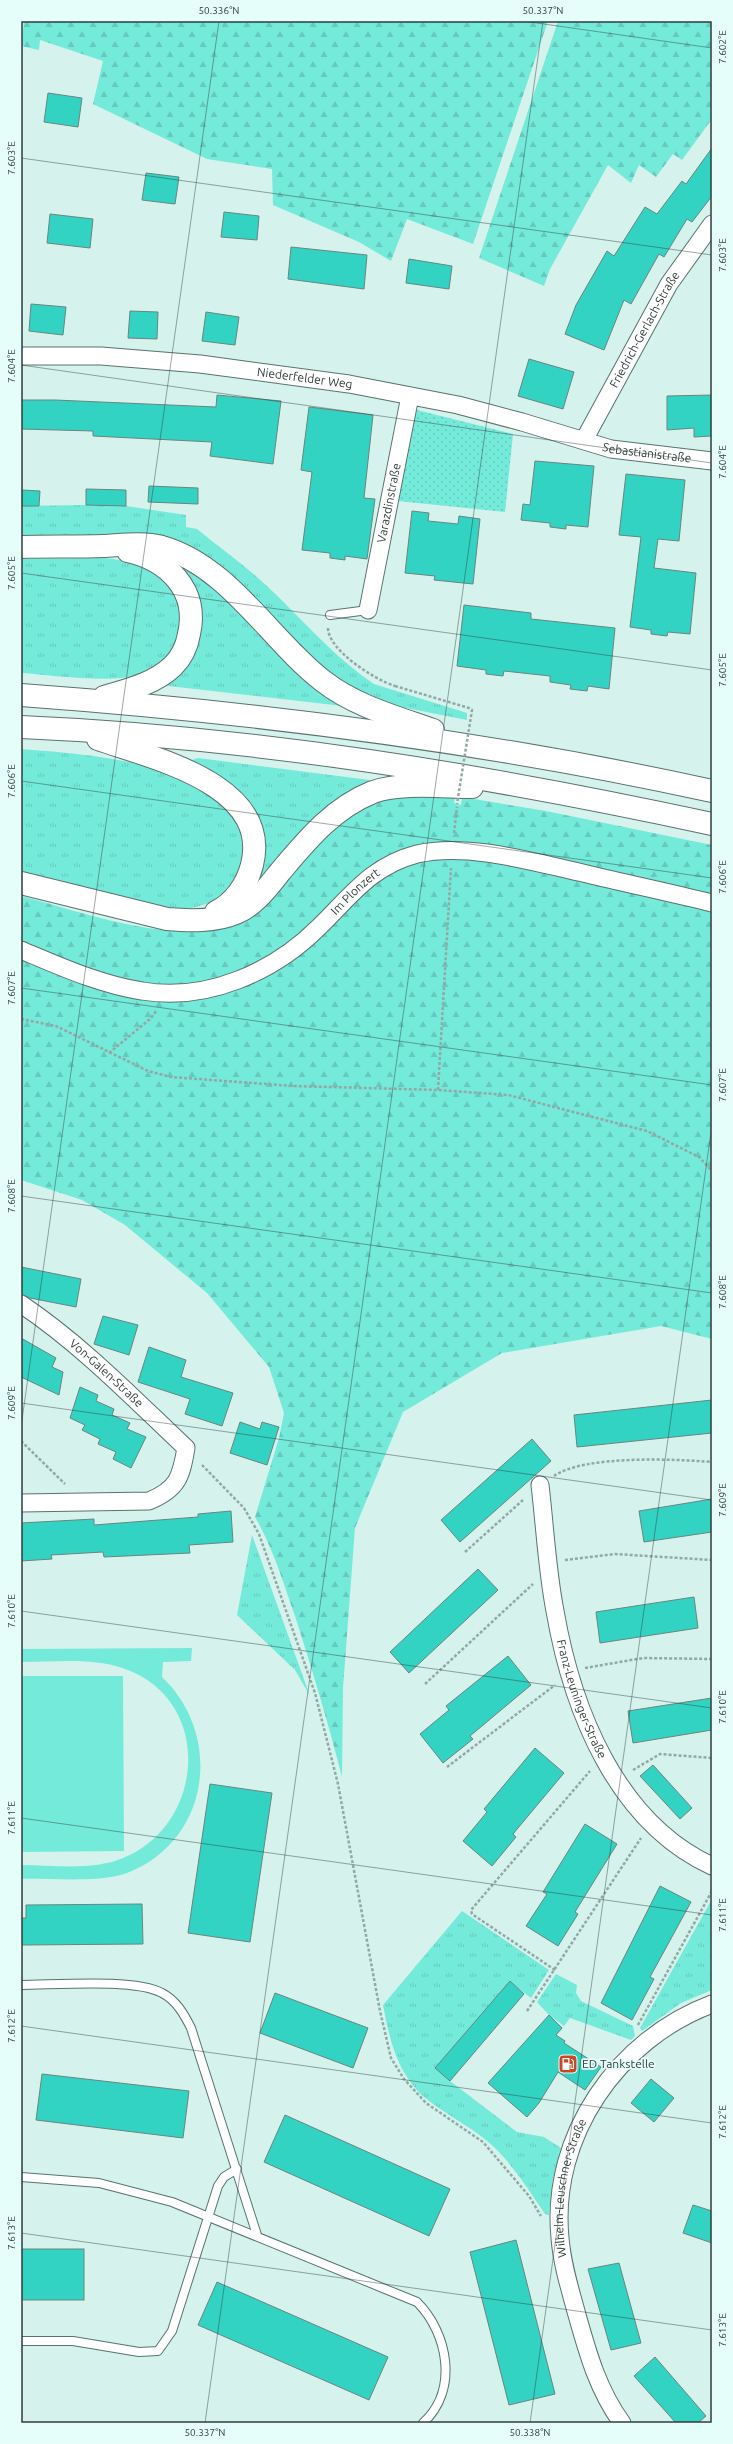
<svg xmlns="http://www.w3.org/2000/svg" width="733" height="2444" viewBox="0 0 733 2444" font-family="Ubuntu,sans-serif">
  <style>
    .grass { fill: url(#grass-tufts) }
    .forest { fill: url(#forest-firs) }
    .park { fill: url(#park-dots) }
    .pitch { fill: #74eadb }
    .building { fill: #32d3c2; stroke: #6a8580 }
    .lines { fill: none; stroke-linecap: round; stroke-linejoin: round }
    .lane-casing { stroke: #59736f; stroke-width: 10 }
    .street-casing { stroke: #59736f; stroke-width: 19 }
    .highway-casing { stroke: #59736f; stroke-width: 24 }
    .path { stroke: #92a8a4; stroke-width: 2.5; stroke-dasharray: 3 2; stroke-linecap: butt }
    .lane { stroke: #fff; stroke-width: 8 }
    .street { stroke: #fff; stroke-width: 17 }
    .highway { stroke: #fff; stroke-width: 22 }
    .path-bridge { stroke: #92a8a4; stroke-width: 2.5; stroke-dasharray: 3 2; stroke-linecap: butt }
    .ticks { fill: none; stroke: #313d3b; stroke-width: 1; stroke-opacity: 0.45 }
    .labels { text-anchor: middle; stroke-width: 3.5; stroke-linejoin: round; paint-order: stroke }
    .street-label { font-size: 12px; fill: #313d3b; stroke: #e6fefa }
    .poi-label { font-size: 12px; fill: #313d3b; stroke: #e6fefa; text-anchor: start }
    .neatline { fill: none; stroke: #313d3b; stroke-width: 1.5 }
    .ticks-label { font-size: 10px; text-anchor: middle; fill: #313d3b }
  </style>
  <defs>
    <pattern id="grass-tufts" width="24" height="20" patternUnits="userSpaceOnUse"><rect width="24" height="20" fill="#74eadb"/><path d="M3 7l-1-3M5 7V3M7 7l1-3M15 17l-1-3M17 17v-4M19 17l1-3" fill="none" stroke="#65cabd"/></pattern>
    <pattern id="forest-firs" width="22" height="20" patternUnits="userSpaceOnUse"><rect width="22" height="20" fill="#74eadb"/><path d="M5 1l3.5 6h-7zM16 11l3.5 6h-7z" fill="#65cabd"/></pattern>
    <pattern id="park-dots" width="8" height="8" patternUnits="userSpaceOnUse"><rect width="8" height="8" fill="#74eadb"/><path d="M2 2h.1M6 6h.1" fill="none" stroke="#65cabd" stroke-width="1.8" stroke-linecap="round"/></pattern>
  </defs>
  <rect width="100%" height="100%" fill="#d5f2ed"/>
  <!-- grass -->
  <g class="grass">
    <path d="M 85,505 L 126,506 L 186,515 L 186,527 L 197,529 C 220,548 246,566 268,587 C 303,620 334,657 374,684 L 467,713 L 467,720 L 396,706 L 356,689 L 317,664 L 273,620 L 133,535 L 21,536 L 21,506 Z"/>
    <path d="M 105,558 C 122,560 155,564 167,579 C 192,609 182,658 145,673 C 114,685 55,675 21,673 L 21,559 Z"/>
    <path d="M 169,559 L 196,573 L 351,707 L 160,685 L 194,648 Z"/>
    <path d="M 21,749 C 84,754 210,761 239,828 C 246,844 246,864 235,879 C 223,898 203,909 180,909 C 161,909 141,901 124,897 C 89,888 55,879 21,871 Z"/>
    <path d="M 198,758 L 370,780 L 262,881 L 255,883 L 259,873 L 222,778 L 192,760 Z"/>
    <path d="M 252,1535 L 310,1696 L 295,1670 L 237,1615 Z"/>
    <path d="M 712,1899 L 712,1990 L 681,2003 L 642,2031 L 640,2028 Z"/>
    <path d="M 462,1911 L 549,1970 L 531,1998 L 510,1982 L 450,2081 L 517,2132 L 544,2137 L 561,2148 L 553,2178 L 549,2215 L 545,2214 C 530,2192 515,2168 496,2149 C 476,2129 451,2118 429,2101 C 398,2077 390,2042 383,2005 Z"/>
    <path d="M 556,1974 L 577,1985 L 576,1993 L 581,2001 L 633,2026 L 635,2036 L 631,2040 L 570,2018 L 564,2026 L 549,2015 L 537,2002 Z"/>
  </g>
  <!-- forest -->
  <g class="forest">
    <path d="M 24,21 L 548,21 L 473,244 L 407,219 L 391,261 L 359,242 L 273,205 L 272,169 L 207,159 L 93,104 L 103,61 L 40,40 L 39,50 L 21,46 Z"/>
    <path d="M 558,21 L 712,21 L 712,119 L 682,160 L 673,154 L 656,177 L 639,165 L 631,183 L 608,165 L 550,269 L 544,286 L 479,258 Z"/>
    <path d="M 389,796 L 455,796 L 454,803 L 461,805 L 462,797 L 546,811 L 712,845 L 712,1339 L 661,1326 L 502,1353 L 403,1412 L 355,1528 L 343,1688 L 342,1777 C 328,1722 312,1669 295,1616 C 283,1582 273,1548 255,1517 L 279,1438 L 284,1413 L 269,1367 L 207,1293 L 125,1225 L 82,1200 L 21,1180 L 21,896 C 79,911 159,941 219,928 L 340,820 Z"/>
  </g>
  <!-- park -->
  <path class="park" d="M 417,410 L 513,434 L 505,512 L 398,501 L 414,412 Z"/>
  <!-- pitch -->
  <g class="pitch">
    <path d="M 192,1648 L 191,1661 L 163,1662 L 162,1677 C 224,1736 210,1841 127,1873 C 101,1883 50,1878 21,1879 L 21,1865 C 53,1865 93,1871 123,1858 C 201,1827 214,1711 135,1673 C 100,1656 58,1662 21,1662 L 21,1649 Z"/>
    <path d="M 21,1676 L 123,1676 L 124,1851 L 21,1852 Z"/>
  </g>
  <!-- building -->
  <g class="building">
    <path d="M 48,93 L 82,98 L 78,127 L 44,122 Z"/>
    <path d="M 712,148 L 712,196 L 692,222 L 687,219 L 664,257 L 659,254 L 631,304 L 624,300 L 604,350 L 565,334 L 576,305 L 607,251 L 614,256 L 645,207 L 657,214 L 682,181 L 686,184 Z"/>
    <path d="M 146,173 L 179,177 L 175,204 L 142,200 Z"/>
    <path d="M 224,212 L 259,216 L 257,240 L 221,237 Z"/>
    <path d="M 50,214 L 93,219 L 90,248 L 47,243 Z"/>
    <path d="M 291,247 L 367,255 L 364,289 L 288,279 Z"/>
    <path d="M 409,259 L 452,266 L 449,289 L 406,283 Z"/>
    <path d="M 31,304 L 66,307 L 63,335 L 29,331 Z"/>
    <path d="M 130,311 L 158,312 L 157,339 L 128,338 Z"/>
    <path d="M 206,312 L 239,317 L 235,345 L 202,341 Z"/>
    <path d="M 529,359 L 574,372 L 563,409 L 518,396 Z"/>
    <path d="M 217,395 L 281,401 L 273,464 L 210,456 L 212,442 L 93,436 L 93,431 L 21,429 L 21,400 L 55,400 L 216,407 Z"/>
    <path d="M 712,395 L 712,436 L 694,437 L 694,428 L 667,430 L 667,396 Z"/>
    <path d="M 309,407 L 373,415 L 364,498 L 375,499 L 367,559 L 345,556 L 345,560 L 330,558 L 330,553 L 302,550 L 312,472 L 301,470 Z"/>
    <path d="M 535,461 L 594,466 L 588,527 L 566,525 L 566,529 L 550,527 L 550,523 L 521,520 L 523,504 L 530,505 Z"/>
    <path d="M 626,474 L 685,480 L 679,541 L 658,539 L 654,568 L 696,573 L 690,634 L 668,632 L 667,636 L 651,634 L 651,630 L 630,627 L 641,537 L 619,535 Z"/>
    <path d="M 149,486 L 198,488 L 198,504 L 148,502 Z"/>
    <path d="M 86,489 L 126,490 L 126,506 L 86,505 Z"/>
    <path d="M 22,490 L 40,491 L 39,506 L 22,506 Z"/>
    <path d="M 412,511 L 429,513 L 428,521 L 458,524 L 459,516 L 480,519 L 473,584 L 434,580 L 435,576 L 405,573 Z"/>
    <path d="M 464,605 L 531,613 L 531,619 L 615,628 L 609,689 L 588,686 L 587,691 L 570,689 L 571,685 L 550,682 L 550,676 L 504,671 L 503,676 L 486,674 L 486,670 L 457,666 Z"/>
    <path d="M 21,1267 L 81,1279 L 76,1307 L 30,1298 L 21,1294 Z"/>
    <path d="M 103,1316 L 138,1325 L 129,1355 L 94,1344 Z"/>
    <path d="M 21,1338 L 56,1358 L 52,1367 L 63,1372 L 59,1395 L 21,1377 Z"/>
    <path d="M 149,1347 L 186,1360 L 181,1377 L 233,1393 L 222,1426 L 185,1414 L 190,1399 L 138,1382 Z"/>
    <path d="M 80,1387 L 98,1395 L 96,1401 L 114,1409 L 112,1415 L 130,1423 L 127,1429 L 146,1437 L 131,1468 L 113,1459 L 116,1452 L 98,1444 L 100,1439 L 82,1430 L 85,1425 L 70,1418 Z"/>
    <path d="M 712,1400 L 712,1433 L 577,1447 L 574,1415 Z"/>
    <path d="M 240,1422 L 260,1429 L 262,1422 L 279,1427 L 267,1465 L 230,1453 Z"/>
    <path d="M 532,1439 L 551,1461 L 460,1542 L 441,1520 Z"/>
    <path d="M 712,1499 L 712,1532 L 644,1542 L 639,1511 Z"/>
    <path d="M 231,1511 L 233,1542 L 189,1545 L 190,1553 L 104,1557 L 103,1552 L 51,1555 L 52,1559 L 21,1561 L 21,1523 L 94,1519 L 94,1525 L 198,1517 L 198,1514 Z"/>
    <path d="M 478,1569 L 498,1590 L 409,1673 L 390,1652 Z"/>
    <path d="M 694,1597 L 698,1628 L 600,1643 L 596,1612 Z"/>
    <path d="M 508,1656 L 531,1685 L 470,1736 L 473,1739 L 443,1763 L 420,1734 L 449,1710 L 446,1706 Z"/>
    <path d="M 712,1698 L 712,1730 L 633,1743 L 628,1711 Z"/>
    <path d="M 535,1748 L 564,1773 L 513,1834 L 516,1837 L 492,1866 L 463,1841 L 487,1812 L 484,1809 Z"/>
    <path d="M 653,1765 L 692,1808 L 680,1819 L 640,1776 Z"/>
    <path d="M 210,1784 L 272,1793 L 250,1942 L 188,1933 Z"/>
    <path d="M 585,1824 L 617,1844 L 575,1912 L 578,1914 L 558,1946 L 526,1926 L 547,1894 L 543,1892 Z"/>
    <path d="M 660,1886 L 691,1902 L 650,1977 L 654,1979 L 632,2020 L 601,2003 Z"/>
    <path d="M 142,1904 L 143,1944 L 21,1945 L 21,1918 L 26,1918 L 26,1905 Z"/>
    <path d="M 510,1981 L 524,1994 L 450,2081 L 435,2068 Z"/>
    <path d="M 275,1993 L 368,2028 L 353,2068 L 260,2033 Z"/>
    <path d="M 549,2015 L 562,2028 L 556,2035 L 565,2041 L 564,2043 L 601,2067 L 585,2090 L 558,2072 L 539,2103 L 527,2117 L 488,2083 Z"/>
    <path d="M 42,2074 L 189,2091 L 183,2138 L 36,2120 Z"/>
    <path d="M 651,2079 L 674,2098 L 654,2122 L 631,2103 Z"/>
    <path d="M 285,2115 L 450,2189 L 429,2236 L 264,2162 Z"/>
    <path d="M 693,2205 L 712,2211 L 712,2243 L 683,2233 Z"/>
    <path d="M 516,2240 L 555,2394 L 509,2405 L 470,2252 Z"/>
    <rect x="21" y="2249" width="63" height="51"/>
    <path d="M 619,2263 L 641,2343 L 611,2350 L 588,2269 Z"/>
    <path d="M 217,2282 L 388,2357 L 369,2400 L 198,2325 Z"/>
    <path d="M 655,2357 L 706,2416 L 698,2423 L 676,2423 L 634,2376 Z"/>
  </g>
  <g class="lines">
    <!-- lane casing -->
    <g class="lane-casing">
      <g id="lane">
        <path d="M 330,615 L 368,610"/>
        <path d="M 21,1985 C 54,1985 135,1978 162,1993 C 176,2000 184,2014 191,2028 L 257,2235"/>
        <path d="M 21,2177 L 99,2183 L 172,2202 L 417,2302 C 448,2333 459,2390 423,2423"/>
        <path d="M 21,2341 L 73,2341 L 139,2352 L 158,2351 L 172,2331 L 218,2186 L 224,2177 L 237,2169"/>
      </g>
    </g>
    <!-- street casing -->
    <g class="street-casing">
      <g id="street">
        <path id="s1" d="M 21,356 L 101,356 L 200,364 L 349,384 L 458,405 L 522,422 L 611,449 L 712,461"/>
        <path id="s2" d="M 584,440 L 669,284 L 712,224"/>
        <path id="s3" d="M 368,610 L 410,396"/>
        <path id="s4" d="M 21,950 C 59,966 101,985 142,991 C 207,1002 274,972 319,927 C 351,896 371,866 417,854 C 469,842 536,863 587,874 C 629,884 671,893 712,903"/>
        <path id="s5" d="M 21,1304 C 82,1345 133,1398 186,1448 C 181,1477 178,1489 149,1501 L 21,1503"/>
        <path id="s6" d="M 540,1485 C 545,1527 547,1570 555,1611 C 572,1709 616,1822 712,1866"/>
        <path id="s7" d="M 622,2423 C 598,2390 588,2354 577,2315 C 570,2289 562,2264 560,2238 C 550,2136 618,2039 712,2004"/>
      </g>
    </g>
    <!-- highway casing -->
    <g class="highway-casing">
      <g id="highway">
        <path d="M 21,547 C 48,546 75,547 103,546 C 123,545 142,542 162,547 C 229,566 270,640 323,681 C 355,706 396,717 433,730"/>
        <path d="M 21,695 C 253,712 485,741 712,791"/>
        <path d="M 104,697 C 128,690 154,684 173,666 C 182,657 187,646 189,634 C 199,590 168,560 128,551"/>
        <path d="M 21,727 C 254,737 485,775 712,824"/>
        <path d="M 98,739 C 152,758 272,784 252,865 C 247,885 234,903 216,912"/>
        <path d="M 21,883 L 167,919 C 189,921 215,922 236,913 C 254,906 268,887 280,872 C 307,840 333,808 373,792 C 401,782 443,787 472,787"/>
      </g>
    </g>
    <!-- path -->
    <g class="path">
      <path d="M 328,628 C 328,650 375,680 395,686"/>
      <path d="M 454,833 L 457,807"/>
      <path d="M 21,1019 L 56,1026 L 148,1071 L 171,1077 L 293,1086 L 438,1090 L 508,1095 L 647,1131 L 699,1157 L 712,1171"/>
      <path d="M 109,1053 L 150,1019 L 157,1010"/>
      <path d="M 438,1090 L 451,868"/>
      <path d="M 21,1441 L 65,1484"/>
      <path d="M 202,1465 L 244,1508 L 259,1534 L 315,1693 L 338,1784 L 380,2011 L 391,2058 L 404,2079 L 426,2103 L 483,2142 L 529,2196 L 541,2216"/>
      <path d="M 554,1476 C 584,1455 674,1459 712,1462"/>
      <path d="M 465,1552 L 523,1500"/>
      <path d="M 565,1560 L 615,1554 L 712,1560"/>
      <path d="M 585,1668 L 643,1658 L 712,1659"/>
      <path d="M 425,1684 L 533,1584"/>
      <path d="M 447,1767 L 555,1685"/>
      <path d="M 633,1770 L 660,1754 L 712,1758"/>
      <path d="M 555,1970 L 472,1914 L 471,1910 L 590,1771"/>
      <path d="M 527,2011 L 641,1838"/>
      <path d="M 638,2025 L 712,1891"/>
    </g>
    <!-- lane -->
    <use href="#lane" class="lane"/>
    <!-- street -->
    <use href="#street" class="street"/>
    <!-- highway -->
    <use href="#highway" class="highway"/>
    <!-- path-bridge -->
    <path class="path-bridge" d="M 395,686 L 469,708 L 472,710 L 457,804"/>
  </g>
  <!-- ticks -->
  <path class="ticks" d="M 523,21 L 712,48M 21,158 L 712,255M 21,365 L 712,463M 21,573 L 712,670M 21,781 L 712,878M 21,988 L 712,1085M 21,1196 L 712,1293M 21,1403 L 712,1500M 21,1427 L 219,21M 21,1611 L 712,1708M 21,1818 L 712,1915M 21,2026 L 712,2123M 21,2233 L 712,2330M 205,2423 L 543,21M 530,2423 L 712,1125"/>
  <!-- icons -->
  <defs>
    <g id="fuel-square" transform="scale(1)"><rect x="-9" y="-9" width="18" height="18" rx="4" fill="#ce4424" stroke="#e6fefa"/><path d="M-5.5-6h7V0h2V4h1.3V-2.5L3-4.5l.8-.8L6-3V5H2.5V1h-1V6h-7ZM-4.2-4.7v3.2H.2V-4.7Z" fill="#fff"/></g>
  </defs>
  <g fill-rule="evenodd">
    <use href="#fuel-square" x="568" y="2064"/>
  </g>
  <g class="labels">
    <!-- street labels -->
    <g class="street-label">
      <text dy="4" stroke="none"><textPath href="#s2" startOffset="126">Friedrich-Gerlach-Straße</textPath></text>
      <text dy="4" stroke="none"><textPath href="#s1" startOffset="285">Niederfelder Weg</textPath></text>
      <text dy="4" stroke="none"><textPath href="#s1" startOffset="636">Sebastianistraße</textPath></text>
      <text dy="4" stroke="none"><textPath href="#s3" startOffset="109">Varazdinstraße</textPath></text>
      <text dy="4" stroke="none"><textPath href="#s4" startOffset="374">Im Plonzert</textPath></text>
      <text dy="4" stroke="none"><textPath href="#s5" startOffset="110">Von-Galen-Straße</textPath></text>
      <text dy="4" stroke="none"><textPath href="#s6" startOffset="219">Franz-Leuninger-Straße</textPath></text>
      <text dy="4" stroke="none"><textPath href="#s7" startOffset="248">Wilhelm-Leuschner-Straße</textPath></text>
    </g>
    <!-- poi labels -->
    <g class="poi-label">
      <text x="582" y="2068">ED Tankstelle</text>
    </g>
  </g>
  <!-- border -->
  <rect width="733" height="2444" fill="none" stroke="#e6fefa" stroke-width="44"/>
  <rect x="22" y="22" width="689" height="2400" class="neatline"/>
  <g class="ticks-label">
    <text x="219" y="14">50.336°N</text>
    <text x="543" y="14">50.337°N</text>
    <text transform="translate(722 47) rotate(-90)" y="4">7.602°E</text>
    <text transform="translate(11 158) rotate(-90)" y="4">7.603°E</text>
    <text transform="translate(722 255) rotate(-90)" y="4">7.603°E</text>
    <text transform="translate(11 366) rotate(-90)" y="4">7.604°E</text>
    <text transform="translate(722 462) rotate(-90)" y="4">7.604°E</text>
    <text transform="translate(11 573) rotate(-90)" y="4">7.605°E</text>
    <text transform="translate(722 670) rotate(-90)" y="4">7.605°E</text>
    <text transform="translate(11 781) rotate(-90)" y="4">7.606°E</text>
    <text transform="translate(722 877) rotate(-90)" y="4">7.606°E</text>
    <text transform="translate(11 988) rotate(-90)" y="4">7.607°E</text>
    <text transform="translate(722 1085) rotate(-90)" y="4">7.607°E</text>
    <text transform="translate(11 1196) rotate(-90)" y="4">7.608°E</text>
    <text transform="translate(722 1292) rotate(-90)" y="4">7.608°E</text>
    <text transform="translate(11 1403) rotate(-90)" y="4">7.609°E</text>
    <text transform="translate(722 1500) rotate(-90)" y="4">7.609°E</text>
    <text transform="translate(11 1611) rotate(-90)" y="4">7.610°E</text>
    <text transform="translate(722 1707) rotate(-90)" y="4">7.610°E</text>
    <text transform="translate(11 1818) rotate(-90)" y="4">7.611°E</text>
    <text transform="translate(722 1915) rotate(-90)" y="4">7.611°E</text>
    <text transform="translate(11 2026) rotate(-90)" y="4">7.612°E</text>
    <text transform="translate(722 2122) rotate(-90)" y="4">7.612°E</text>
    <text transform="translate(11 2233) rotate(-90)" y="4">7.613°E</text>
    <text transform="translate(722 2330) rotate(-90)" y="4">7.613°E</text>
    <text x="205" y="2436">50.337°N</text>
    <text x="530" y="2436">50.338°N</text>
  </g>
</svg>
